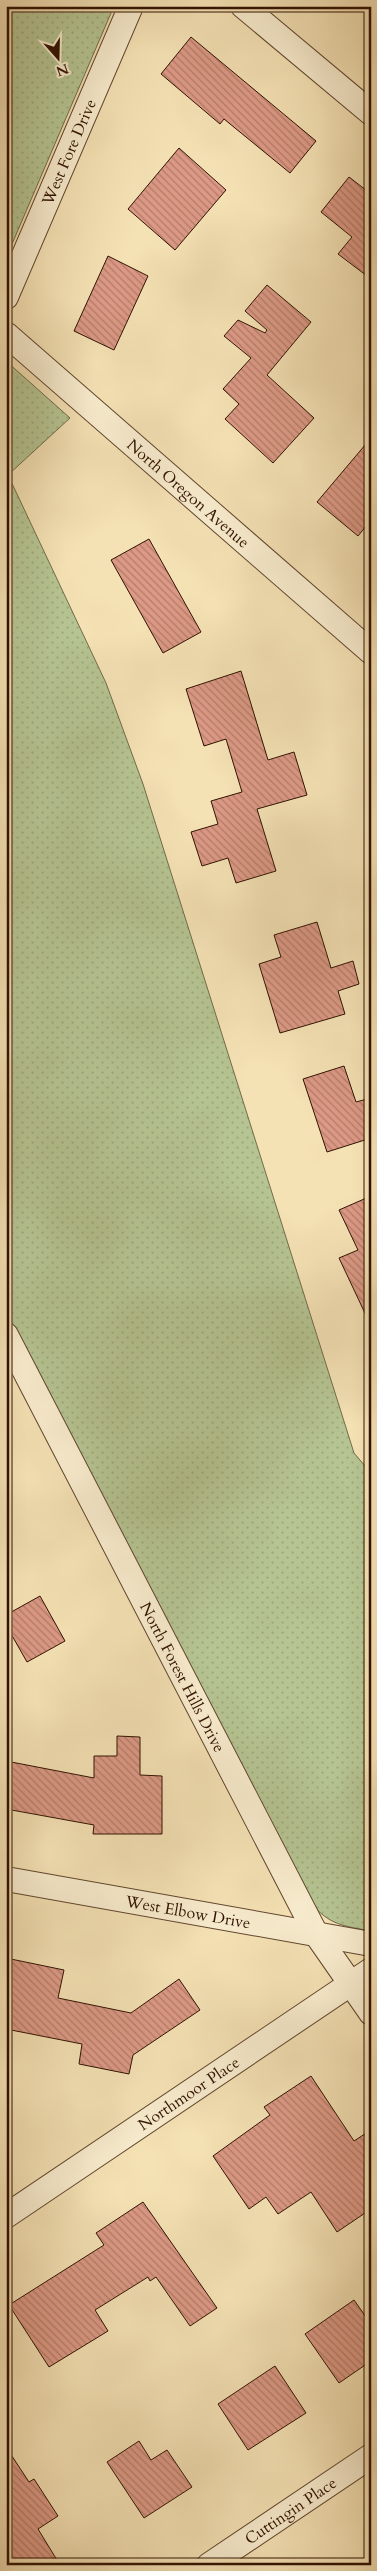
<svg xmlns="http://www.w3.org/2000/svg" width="377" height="2571" viewBox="0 0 377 2571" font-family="Cardo,serif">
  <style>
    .green { fill: url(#green-dots); stroke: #726b4a }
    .building { fill: url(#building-back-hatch); stroke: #301201 }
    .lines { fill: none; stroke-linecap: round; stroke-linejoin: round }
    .street-casing { stroke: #61462e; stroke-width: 26 }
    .street { stroke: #f8ecce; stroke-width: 24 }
    .labels { text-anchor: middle; stroke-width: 4; stroke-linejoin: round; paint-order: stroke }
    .street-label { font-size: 16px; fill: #301201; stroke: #f8ecce }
  </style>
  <defs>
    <pattern id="green-dots" width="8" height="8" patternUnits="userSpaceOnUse" patternTransform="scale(1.25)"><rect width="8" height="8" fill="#b5c492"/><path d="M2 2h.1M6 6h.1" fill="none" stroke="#9ca77c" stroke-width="1.8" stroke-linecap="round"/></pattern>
    <pattern id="building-back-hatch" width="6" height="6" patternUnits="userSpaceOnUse" patternTransform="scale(1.25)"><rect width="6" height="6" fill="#dc9985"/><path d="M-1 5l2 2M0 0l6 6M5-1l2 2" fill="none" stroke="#b37b6a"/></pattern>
  </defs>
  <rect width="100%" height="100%" fill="#f4e1b4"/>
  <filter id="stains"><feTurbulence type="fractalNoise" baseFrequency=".004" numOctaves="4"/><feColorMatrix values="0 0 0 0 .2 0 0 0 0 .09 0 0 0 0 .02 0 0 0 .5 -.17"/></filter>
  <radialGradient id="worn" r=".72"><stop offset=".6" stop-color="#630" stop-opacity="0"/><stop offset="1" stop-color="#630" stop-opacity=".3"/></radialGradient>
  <!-- green -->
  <g class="green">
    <path d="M 6,6 L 114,6 L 6,258 Z"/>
    <path d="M 6,361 L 70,418 L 8,475 L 106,683 L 143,784 L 354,1453 L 371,1473 L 371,1931 C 344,1926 329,1925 311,1903 L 6,1313 Z"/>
  </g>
  <!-- building -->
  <g class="building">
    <path d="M 191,37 L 316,141 L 290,173 L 224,119 L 220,124 L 161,74 Z"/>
    <path d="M 179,148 L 226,190 L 175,250 L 128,209 Z"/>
    <path d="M 349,177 L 371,194 L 371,279 L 338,254 L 352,237 L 321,212 Z"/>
    <path d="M 108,256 L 148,276 L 114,350 L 74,331 Z"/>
    <path d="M 267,285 L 311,322 L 267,375 L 314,418 L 273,463 L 225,419 L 239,404 L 223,389 L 251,358 L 224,336 L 238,320 L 265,333 L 267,330 L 245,311 Z"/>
    <path d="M 371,438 L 371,520 L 358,536 L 317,502 Z"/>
    <path d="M 149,539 L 201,632 L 163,653 L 111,560 Z"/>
    <path d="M 241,671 L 268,760 L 294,752 L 307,795 L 257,809 L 276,871 L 236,883 L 228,858 L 202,866 L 191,832 L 218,824 L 211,801 L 242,792 L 226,739 L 204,746 L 186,689 Z"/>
    <path d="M 317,922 L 331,968 L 353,961 L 359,984 L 338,991 L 345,1014 L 280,1033 L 259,964 L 281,957 L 274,935 Z"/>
    <path d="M 344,1066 L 356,1102 L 371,1098 L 371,1138 L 327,1152 L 303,1079 Z"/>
    <path d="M 371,1196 L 371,1326 L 339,1258 L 358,1250 L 339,1210 Z"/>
    <path d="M 40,1596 L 65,1641 L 27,1662 L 6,1625 L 6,1615 Z"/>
    <path d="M 117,1736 L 140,1737 L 140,1775 L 162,1776 L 162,1834 L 93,1834 L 94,1825 L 6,1809 L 6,1761 L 94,1778 L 94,1756 L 117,1756 Z"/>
    <path d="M 6,1958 L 64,1970 L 58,1998 L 131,2013 L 179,1979 L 200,2010 L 133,2055 L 129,2074 L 79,2064 L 82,2044 L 6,2029 Z"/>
    <path d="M 311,2076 L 354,2141 L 371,2130 L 371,2209 L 337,2232 L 311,2192 L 278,2214 L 266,2197 L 249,2209 L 213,2156 L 270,2115 L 264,2107 Z"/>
    <path d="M 143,2202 L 217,2308 L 190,2326 L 156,2277 L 150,2281 L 148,2277 L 95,2310 L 108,2331 L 49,2367 L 9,2305 L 104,2245 L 96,2233 Z"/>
    <path d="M 354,2300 L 371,2324 L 371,2361 L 339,2383 L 305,2334 Z"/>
    <path d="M 275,2366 L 306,2413 L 248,2450 L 218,2404 Z"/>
    <path d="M 139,2441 L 151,2460 L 167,2450 L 192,2487 L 144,2518 L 107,2462 Z"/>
    <path d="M 6,2447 L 29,2482 L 34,2479 L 58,2516 L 38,2529 L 60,2565 L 6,2565 Z"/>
  </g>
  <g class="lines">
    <!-- street casing -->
    <g class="street-casing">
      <g id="street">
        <path d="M 243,6 L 371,113"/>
        <path id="s1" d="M 6,297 L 131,6"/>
        <path id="s2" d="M 6,334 L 371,652"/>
        <path id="s3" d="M 6,1335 L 316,1934 L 371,2013"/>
        <path id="s4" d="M 6,1879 L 371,1944"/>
        <path id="s5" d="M 6,2216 L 371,1970"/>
        <path id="s6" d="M 209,2565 L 371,2456"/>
      </g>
    </g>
    <!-- street -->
    <use href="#street" class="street"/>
  </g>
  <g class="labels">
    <!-- street labels -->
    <g class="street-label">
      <text dy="6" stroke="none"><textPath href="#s1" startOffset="158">West Fore Drive</textPath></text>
      <text dy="6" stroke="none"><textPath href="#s2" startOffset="242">North Oregon Avenue</textPath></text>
      <text dy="6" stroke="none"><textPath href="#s3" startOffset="385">North Forest Hills Drive</textPath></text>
      <text dy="6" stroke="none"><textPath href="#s4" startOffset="185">West Elbow Drive</textPath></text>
      <text dy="6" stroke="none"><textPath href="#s5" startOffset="220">Northmoor Place</textPath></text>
      <text dy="6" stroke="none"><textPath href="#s6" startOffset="98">Cuttingin Place</textPath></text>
    </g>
  </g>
  <!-- margin -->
  <rect width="377" height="2571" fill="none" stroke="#f4e1b4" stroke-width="25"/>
  <rect x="8" y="8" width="362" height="2556" fill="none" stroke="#301201" stroke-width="2.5"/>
  <rect x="12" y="12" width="352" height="2546" fill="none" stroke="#301201"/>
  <!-- north arrow -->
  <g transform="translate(58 58) rotate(160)" stroke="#f8ecce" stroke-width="4" paint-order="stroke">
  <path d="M0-4L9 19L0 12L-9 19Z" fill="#301201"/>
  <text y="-8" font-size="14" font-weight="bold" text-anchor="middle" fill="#301201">N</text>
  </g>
  <rect width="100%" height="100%" filter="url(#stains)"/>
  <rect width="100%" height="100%" fill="url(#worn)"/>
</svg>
